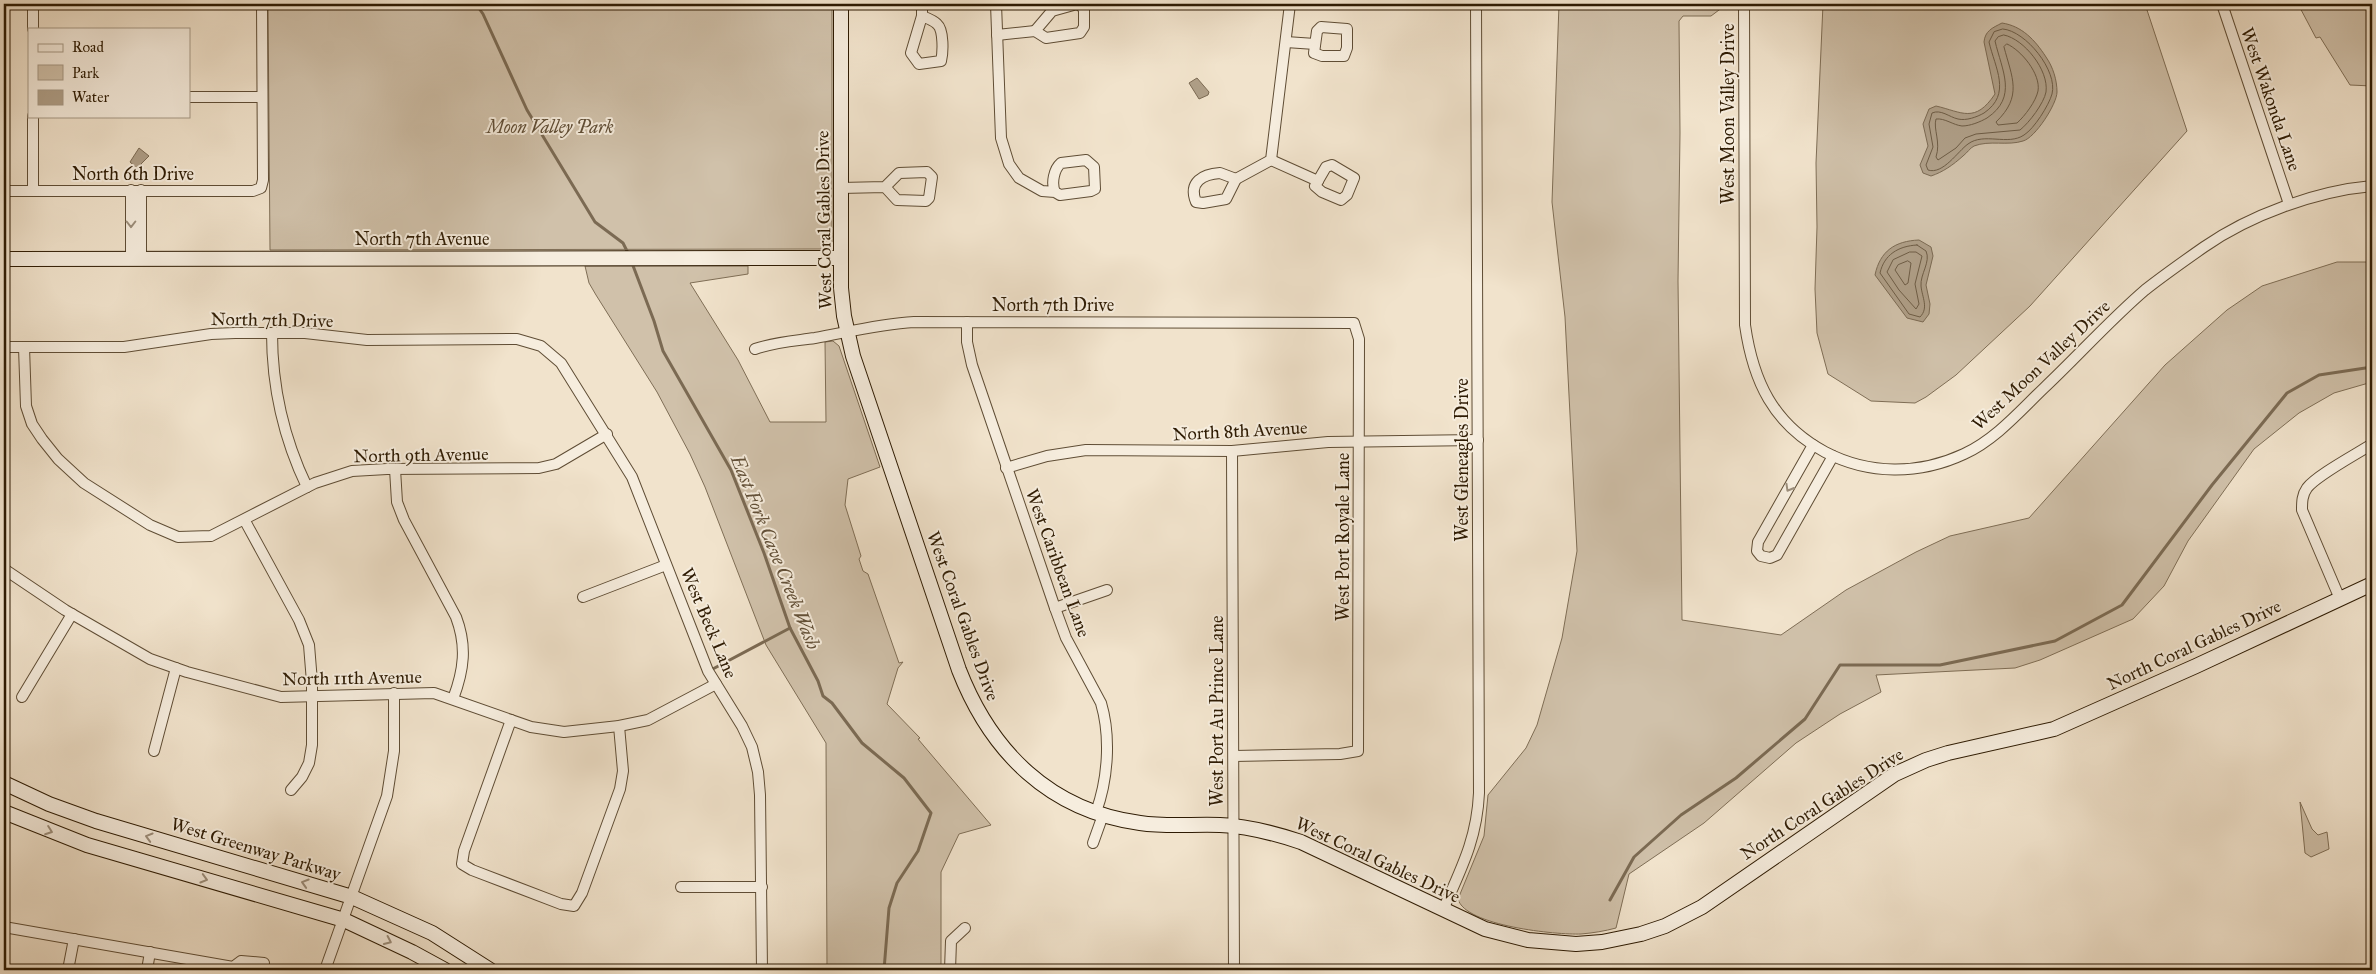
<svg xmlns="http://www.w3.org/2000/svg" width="2376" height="974" viewBox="0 0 2376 974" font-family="'IM FELL Great Primer',serif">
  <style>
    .green { fill: #d0c1aa; stroke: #7f6e56 }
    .water { fill: #af9f88; stroke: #7b6a53 }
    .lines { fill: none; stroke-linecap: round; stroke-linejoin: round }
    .shore { stroke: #6e5d46; stroke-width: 1 }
    .stream { stroke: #7b6a53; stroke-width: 3 }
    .street-casing { stroke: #5f4d35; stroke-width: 12 }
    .secondary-casing { stroke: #2e1b03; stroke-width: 16 }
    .street { stroke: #f6edde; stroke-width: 10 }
    .secondary { stroke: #f6edde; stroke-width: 14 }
    .oneway { stroke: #9c8e7b }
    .labels { text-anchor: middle; stroke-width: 4; stroke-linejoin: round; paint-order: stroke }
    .street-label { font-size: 18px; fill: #2e1b03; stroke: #f6edde }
    .park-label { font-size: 18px; font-style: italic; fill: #5f4d35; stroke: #f6edde }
    .water-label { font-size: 19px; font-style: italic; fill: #625038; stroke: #f6edde }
  </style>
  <rect width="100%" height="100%" fill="#f1e3cc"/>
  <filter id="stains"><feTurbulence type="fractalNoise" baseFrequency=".004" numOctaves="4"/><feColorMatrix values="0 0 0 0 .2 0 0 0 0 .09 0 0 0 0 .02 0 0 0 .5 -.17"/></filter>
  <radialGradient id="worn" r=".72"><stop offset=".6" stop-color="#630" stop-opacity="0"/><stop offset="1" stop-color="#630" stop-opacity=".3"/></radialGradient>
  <!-- green -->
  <g class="green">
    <path d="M 268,4 L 832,4 L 832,242 L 828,247 L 822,249 L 270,250 Z"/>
    <path d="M 1559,4 L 1727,4 L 1711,16 L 1683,16 L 1679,21 L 1680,133 L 1678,281 L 1682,620 L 1781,635 L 1846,590 L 1916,552 L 1950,536 L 2029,518 L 2165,365 L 2227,310 L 2262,286 L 2337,262 L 2372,262 L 2372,382 L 2334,393 L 2299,413 L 2254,449 L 2188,541 L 2164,586 L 2133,619 L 2040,660 L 2015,668 L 1876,675 L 1881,692 L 1840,714 L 1796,743 L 1704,823 L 1629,874 L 1616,928 C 1605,931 1593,933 1581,934 C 1557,935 1465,926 1458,899 L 1484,836 L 1488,795 L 1526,748 L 1537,725 L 1562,638 L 1577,551 L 1565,317 L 1552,202 Z"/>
    <path d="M 1823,4 L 2145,4 L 2187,131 L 2030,306 L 1956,375 L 1926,397 L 1915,403 L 1871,401 L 1828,374 L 1817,333 L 1815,289 L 1817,227 L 1816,163 Z"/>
    <path d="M 2298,4 L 2372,4 L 2372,86 L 2350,85 L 2320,37 L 2316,38 Z"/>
    <path d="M 585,266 L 748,266 L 748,274 L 690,283 L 738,360 L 770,422 L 826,422 L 825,342 L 833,341 L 839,346 L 880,467 L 848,479 L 845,505 L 861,556 L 859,559 L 863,571 L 868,574 L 899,663 L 903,662 L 898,668 L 887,704 L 920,738 L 918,739 L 991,825 L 959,834 L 941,872 L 941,970 L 827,970 L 826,743 L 766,645 L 705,487 L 690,454 L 657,392 L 596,295 L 589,283 Z"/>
    <path d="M 2300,802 L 2312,829 L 2318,835 L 2327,832 L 2329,849 L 2311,857 L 2305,853 Z"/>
  </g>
  <!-- water -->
  <g class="water">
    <path d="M 2002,23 C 2022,26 2035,40 2046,57 C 2053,67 2057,80 2057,92 C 2057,104 2035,138 2023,141 C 2008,146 1989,140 1974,146 C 1970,148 1967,153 1963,156 C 1953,165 1943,172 1931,176 L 1923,173 L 1920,165 L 1928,146 L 1923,124 L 1929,109 L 1936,106 C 1962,112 1975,124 1995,94 L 1984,42 C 1985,31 1992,28 2002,23 Z"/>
    <path d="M 1197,78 L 1209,92 L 1208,95 L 1199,99 L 1189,83 Z"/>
    <path d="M 139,148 L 149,156 L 141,164 L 142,167 L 139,170 L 130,162 Z"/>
    <path d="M 1919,240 L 1931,247 L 1933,256 L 1926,285 L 1930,304 L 1929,314 L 1923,322 L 1907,318 L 1875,275 C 1880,251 1895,241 1919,240 Z"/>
  </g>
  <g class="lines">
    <!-- shore -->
    <g class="shore">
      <path d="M 2003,29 C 2026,31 2058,71 2052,94 C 2049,105 2034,129 2024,135 C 2008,146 1984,132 1968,144 C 1958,151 1943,175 1928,170 L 1926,165 L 1933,147 L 1929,124 L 1932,113 C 1941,109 1949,117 1958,119 C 1966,121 1977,117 1984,113 C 2012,94 1995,68 1989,42 L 1994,32 Z"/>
      <path d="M 2004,35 C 2024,39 2049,70 2046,92 C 2044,103 2029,123 2020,130 L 1976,134 L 1965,138 L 1956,148 L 1938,160 L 1936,157 C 1941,142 1933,129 1936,119 C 1945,118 1953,125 1962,126 C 1970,126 1980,122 1987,118 C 2018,97 2002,71 1995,41 L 1998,37 Z"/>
      <path d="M 2007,44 C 2021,50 2041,74 2038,91 C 2036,101 2025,116 2017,123 L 1998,125 L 1996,122 C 2023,96 2012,78 2004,47 Z"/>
      <path d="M 1917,245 L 1926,251 C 1931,262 1920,274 1921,286 C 1922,297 1929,308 1920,317 L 1909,314 L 1880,273 C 1884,255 1898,246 1917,245 Z"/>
      <path d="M 1910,252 L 1916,252 L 1922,256 L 1915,284 L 1919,304 L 1916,309 L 1899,290 L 1887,272 L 1893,260 Z"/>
      <path d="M 1908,261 L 1911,263 L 1908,283 L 1905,285 L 1895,270 L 1898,265 Z"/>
    </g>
    <!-- stream -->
    <g class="stream">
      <path d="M 476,4 L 483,14 L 527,110 L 595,222 L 623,243 L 629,255"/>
      <path d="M 632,263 L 654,321 L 663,351 L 731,470 L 764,553 L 790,628 L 818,681 L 823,696 L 832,703 L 862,743 L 904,778 L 931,813 L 918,851 L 897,883 L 889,908 L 884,970"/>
      <path d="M 709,671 L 790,628"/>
      <path d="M 1610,900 L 1634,857 L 1681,815 L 1736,778 L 1805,719 L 1840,665 L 1940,665 L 2055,641 L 2122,605 L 2212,485 L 2287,393 L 2319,375 L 2372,367"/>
    </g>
    <!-- street casing -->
    <g class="street-casing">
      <g id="street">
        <path d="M 33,4 L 33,29"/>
        <path d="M 81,4 L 167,4"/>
        <path d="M 996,4 L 1001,138 L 1009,164 L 1019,178 L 1042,191 L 1055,192 L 1060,195 L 1091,191 L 1095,189 L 1094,167 L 1086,160 L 1061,163 C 1054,169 1051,183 1055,192"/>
        <path d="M 1077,4 L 1052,11 L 1035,31 L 1046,38 L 1080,33 L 1084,27 L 1084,8 L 1077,4"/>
        <path d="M 1744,4 L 1745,325 C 1753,381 1773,424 1825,452 C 1869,475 1919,475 1964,454 C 1995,440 2020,411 2044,388 C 2078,356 2110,320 2145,290 C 2164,275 2184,261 2204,247 C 2250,215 2316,191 2372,186"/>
        <path d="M 2222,4 L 2289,204"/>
        <path d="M 922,16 C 927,18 933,20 937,24 C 944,30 943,53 941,61 L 919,64 L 911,53 L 922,16 L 922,4"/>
        <path d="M 1321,27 L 1347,29 L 1347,48 L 1344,56 L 1322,56 L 1314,53 L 1317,31 Z"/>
        <path d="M 997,35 L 1035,31"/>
        <path d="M 1286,42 L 1315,44"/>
        <path d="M 189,97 L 262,97"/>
        <path d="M 33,116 L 33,191"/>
        <path d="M 1271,160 L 1318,181"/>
        <path d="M 1332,165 L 1354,178 L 1347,195 L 1341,200 L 1322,192 L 1315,186 L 1326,167 Z"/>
        <path d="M 1220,173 L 1236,179 L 1226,199 L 1203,203 L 1196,202 C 1188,182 1203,174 1220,173 Z"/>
        <path d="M 1236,179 L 1271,160 L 1290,4"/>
        <path d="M 841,188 L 885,187 L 899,173 L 927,172 L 932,177 L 929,198 L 926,201 L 897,200 L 885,187"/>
        <path d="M 4,191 L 253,191 L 261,188 L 263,180 L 262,4"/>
        <path d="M 141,257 L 141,190"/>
        <path d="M 131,258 L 131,190"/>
        <path d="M 967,322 L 967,342 L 972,365 L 1055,608 L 1066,638 L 1101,703 C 1111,737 1108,779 1096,812"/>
        <path d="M 272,333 C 272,388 283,437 307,487"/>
        <path d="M 4,347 L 124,347 L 211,334 L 235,333 L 305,333 L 367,340 L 517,339 L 541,346 L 561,363 L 632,477 L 708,671 L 742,726 L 752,747 L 758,772 L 760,795 L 762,970"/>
        <path d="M 24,347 L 26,406 L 32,424 L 42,439 L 58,459 L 84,483 L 150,525 L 178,537 L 211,536 L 315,483 L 352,471 L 387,469 L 539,468 L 556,464 L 607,434"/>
        <path d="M 755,349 C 775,342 794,341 815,338 C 848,332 880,324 914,322 L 1354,323 L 1359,339 L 1358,751 L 1340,754 L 1234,756"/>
        <path d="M 1813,445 L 1758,542 L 1757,551 L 1761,556 L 1770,558 L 1777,555 L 1833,456"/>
        <path d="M 1232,451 L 1234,970"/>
        <path d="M 1006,468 L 1047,456 L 1086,450 L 1232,451 L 1328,442 L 1478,440"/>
        <path d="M 395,469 L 397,502 L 404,520 L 456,617 C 467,646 464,670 453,699"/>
        <path d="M 245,521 L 299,620 L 309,645 L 312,682 L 312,745 L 309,763 L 302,777 L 291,790"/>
        <path d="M 4,569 L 65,610 L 150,659 L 187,672 L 281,697 L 434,693 L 531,727 L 564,732 L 619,726 L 648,720 L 716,684"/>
        <path d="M 583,597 L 666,565"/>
        <path d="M 2340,599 L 2302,510 C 2302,502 2302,495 2307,488 C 2317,475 2357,454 2372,444"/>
        <path d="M 1055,608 L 1107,590"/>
        <path d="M 22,697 L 72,614"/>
        <path d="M 511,720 L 464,851 L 462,864 L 472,870 L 561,904 L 574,906 L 582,893 L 620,789 L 623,771 L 619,726"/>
        <path d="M 154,751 L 176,668"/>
        <path d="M 1093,843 L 1103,815"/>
        <path d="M 681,887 L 762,887"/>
        <path d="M 1443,910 C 1461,869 1477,839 1479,793 L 1476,4"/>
        <path d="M 4,927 L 233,967 L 241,961 L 264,963"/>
        <path d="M 68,970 L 74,939"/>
        <path d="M 147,970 L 150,952"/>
        <path d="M 325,970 L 387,796 L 394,751 L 394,693"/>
        <path d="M 950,970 L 951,941 L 965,928"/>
      </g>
    </g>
    <!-- secondary casing -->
    <g class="secondary-casing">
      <g id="secondary">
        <path d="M 841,4 L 841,288 L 844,316 L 853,356 L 959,670 C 991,752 1050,811 1140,823 C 1166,827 1193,824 1220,825 C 1248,826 1274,833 1301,842 L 1485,929 L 1528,940 L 1576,944 L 1602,942 L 1641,934 L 1665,926 L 1702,907 L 1895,774 L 1926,760 L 1948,753 L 2054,729 L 2196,666 L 2372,584"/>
        <path d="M 4,259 L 841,258"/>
        <path d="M 4,783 L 49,804 L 96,821 L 352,897 L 432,933 L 490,970"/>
        <path d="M 4,812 L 87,845 L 344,920 L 412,952 L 445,970"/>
      </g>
    </g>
    <!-- street -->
    <use href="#street" class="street"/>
    <!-- secondary -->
    <use href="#secondary" class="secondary"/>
  </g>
  <!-- one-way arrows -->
  <defs><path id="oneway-chevron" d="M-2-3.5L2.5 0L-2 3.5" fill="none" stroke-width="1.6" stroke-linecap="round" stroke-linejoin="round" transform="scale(1.25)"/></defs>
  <g class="oneway">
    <use href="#oneway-chevron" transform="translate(131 224) rotate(90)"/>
    <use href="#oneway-chevron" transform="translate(1789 488) rotate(120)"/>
    <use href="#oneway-chevron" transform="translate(49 831) rotate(20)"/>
    <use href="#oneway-chevron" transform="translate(149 837) rotate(-164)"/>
    <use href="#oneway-chevron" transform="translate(204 879) rotate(16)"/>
    <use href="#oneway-chevron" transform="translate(305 883) rotate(-163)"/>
    <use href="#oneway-chevron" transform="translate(388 941) rotate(25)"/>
  </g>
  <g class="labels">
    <!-- street labels -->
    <g class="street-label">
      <text transform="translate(2271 99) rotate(71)" y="6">West Wakonda Lane</text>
      <text transform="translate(1728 114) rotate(-90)" y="6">West Moon Valley Drive</text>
      <text x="133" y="180">North 6th Drive</text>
      <text transform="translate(824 220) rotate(-91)" y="6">West Coral Gables Drive</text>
      <text x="422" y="245">North 7th Avenue</text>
      <text x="1053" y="311">North 7th Drive</text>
      <text transform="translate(272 320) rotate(1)" y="6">North 7th Drive</text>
      <text transform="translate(2041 365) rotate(-43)" y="6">West Moon Valley Drive</text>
      <text transform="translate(1240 431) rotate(-3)" y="6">North 8th Avenue</text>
      <text transform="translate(421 455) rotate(-1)" y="6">North 9th Avenue</text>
      <text transform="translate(1462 460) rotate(-90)" y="6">West Gleneagles Drive</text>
      <text transform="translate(1343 537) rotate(-90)" y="6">West Port Royale Lane</text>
      <text transform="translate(1058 563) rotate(70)" y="6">West Caribbean Lane</text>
      <text transform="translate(963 616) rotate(70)" y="6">West Coral Gables Drive</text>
      <text transform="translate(709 623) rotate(67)" y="6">West Beck Lane</text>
      <text transform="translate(2194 645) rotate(-25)" y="6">North Coral Gables Drive</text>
      <text transform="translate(352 678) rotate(-1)" y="6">North 11th Avenue</text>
      <text transform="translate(1217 711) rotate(-90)" y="6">West Port Au Prince Lane</text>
      <text transform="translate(1822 804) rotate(-33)" y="6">North Coral Gables Drive</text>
      <text transform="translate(256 849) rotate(17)" y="6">West Greenway Parkway</text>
      <text transform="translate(1378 860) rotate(25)" y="6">West Coral Gables Drive</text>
    </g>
    <!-- park labels -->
    <g class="park-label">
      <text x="550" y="133">Moon Valley Park</text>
    </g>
    <!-- water labels -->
    <g class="water-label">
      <text transform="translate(776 552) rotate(68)" y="7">East Fork Cave Creek Wash</text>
    </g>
  </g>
  <!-- margin -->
  <rect width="2376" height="974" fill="none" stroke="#f1e3cc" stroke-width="20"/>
  <rect x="5" y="5" width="2366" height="964" fill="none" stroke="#2e1b03" stroke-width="2.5"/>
  <rect x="10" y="10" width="2356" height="954" fill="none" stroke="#2e1b03"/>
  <!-- legend -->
  <rect x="28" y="28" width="162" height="90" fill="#f6edde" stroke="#a69986"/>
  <rect x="38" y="44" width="25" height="8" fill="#f6edde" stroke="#a69986"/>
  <text x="72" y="52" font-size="15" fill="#2e1b03">Road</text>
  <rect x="38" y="65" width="25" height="15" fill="#d0c1aa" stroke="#a69986"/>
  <text x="72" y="78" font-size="15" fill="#2e1b03">Park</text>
  <rect x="38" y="90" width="25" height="15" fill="#af9f88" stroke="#a69986"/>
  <text x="72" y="102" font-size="15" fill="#2e1b03">Water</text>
  <rect width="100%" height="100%" filter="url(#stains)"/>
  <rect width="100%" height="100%" fill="url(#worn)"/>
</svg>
